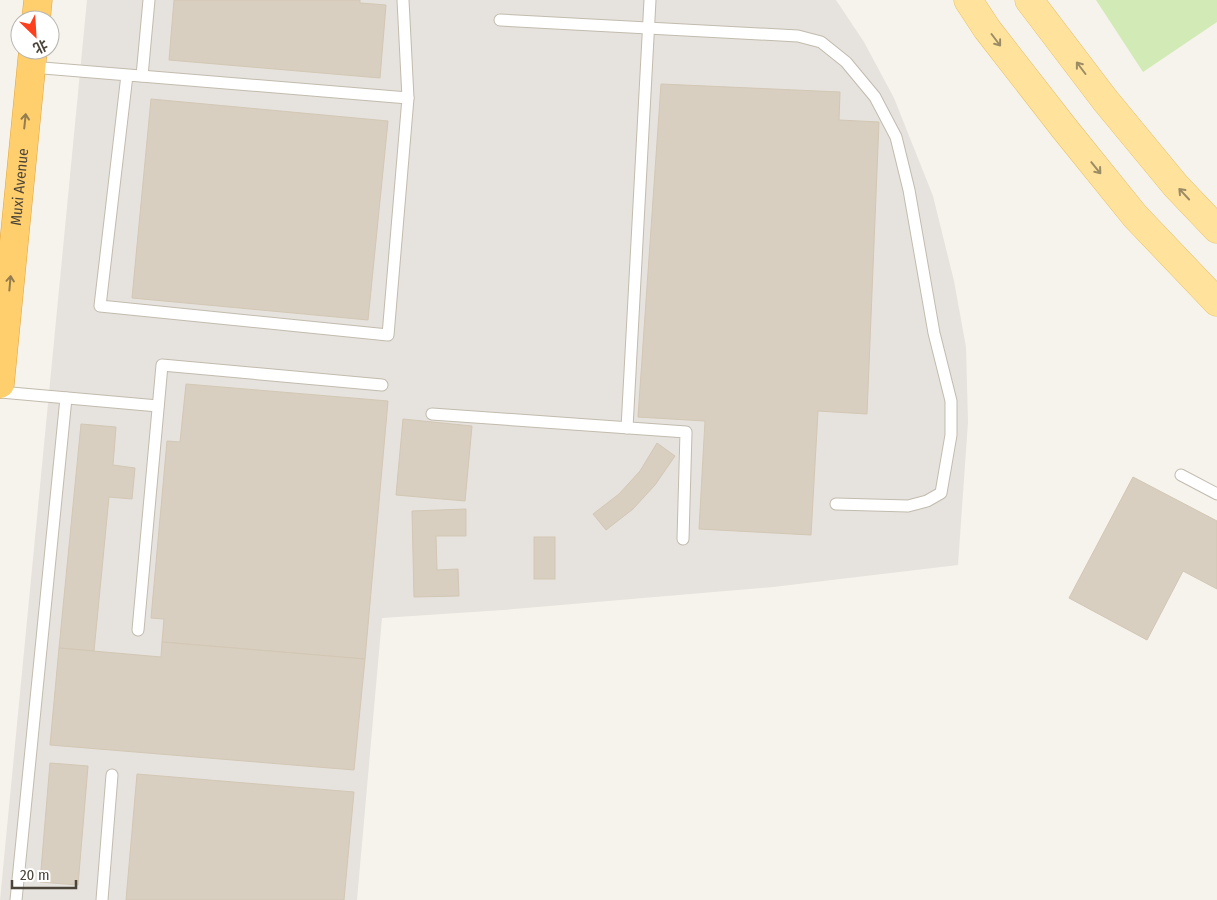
<svg xmlns="http://www.w3.org/2000/svg" width="1217" height="900" viewBox="0 0 1217 900" font-family="'Fira Sans Condensed','Noto Sans SC',sans-serif">
  <style>
    .industrial { fill: #e6e2dd }
    .green { fill: #d2eab5 }
    .building { fill: #d8cfc1; stroke: #d3c7b4 }
    .lines { fill: none; stroke-linecap: round; stroke-linejoin: round }
    .lane-casing { stroke: #c2bbae; stroke-width: 13 }
    .primary-casing { stroke: #e6c16a; stroke-width: 29 }
    .highway-casing { stroke: #e0a43c; stroke-width: 29 }
    .lane { stroke: #fff; stroke-width: 11 }
    .primary { stroke: #ffe39c; stroke-width: 28 }
    .highway { stroke: #ffcf6e; stroke-width: 28 }
    .oneway { stroke: #9c8c66 }
    .oneway2 { stroke: #937c4e }
    .labels { text-anchor: middle; stroke-width: 5; stroke-linejoin: round; paint-order: stroke }
    .street-label { font-size: 15px; fill: #4b4439; stroke: #fff }
  </style>
  <rect width="100%" height="100%" fill="#f6f3ec"/>
  <!-- industrial -->
  <path class="industrial" d="M 87,0 L 836,0 L 864,42 L 894,98 L 933,196 L 954,281 L 966,347 L 968,422 L 958,565 L 773,587 L 503,610 L 382,618 L 357,900 L 0,900 Z"/>
  <!-- green -->
  <path class="green" d="M 1096,0 L 1217,0 L 1217,22 L 1143,72 Z"/>
  <!-- building -->
  <g class="building">
    <path d="M 174,0 L 360,0 L 360,3 L 386,5 L 380,78 L 169,60 Z"/>
    <path d="M 661,84 L 840,92 L 839,120 L 879,122 L 867,414 L 818,411 L 811,535 L 699,529 L 705,421 L 638,417 Z"/>
    <path d="M 151,99 L 388,121 L 368,320 L 132,298 Z"/>
    <path d="M 186,384 L 388,401 L 365,659 L 162,642 L 164,619 L 151,618 L 167,441 L 180,442 Z"/>
    <path d="M 403,419 L 472,426 L 465,501 L 396,495 Z"/>
    <path d="M 81,424 L 116,427 L 113,465 L 135,468 L 132,499 L 109,497 L 94,651 L 59,648 Z"/>
    <path d="M 657,443 L 675,456 L 655,485 L 633,509 L 606,530 L 593,514 L 619,494 L 640,471 Z"/>
    <path d="M 1133,477 L 1217,521 L 1217,589 L 1183,571 L 1147,640 L 1069,598 Z"/>
    <path d="M 466,509 L 466,536 L 436,536 L 437,570 L 458,569 L 459,596 L 414,597 L 412,511 Z"/>
    <rect x="534" y="537" width="21" height="42"/>
    <path d="M 162,642 L 365,659 L 354,770 L 50,745 L 59,648 L 161,657 Z"/>
    <path d="M 50,763 L 88,766 L 78,885 L 40,882 Z"/>
    <path d="M 137,774 L 354,792 L 344,900 L 126,900 Z"/>
  </g>
  <g class="lines">
    <!-- lane casing -->
    <g class="lane-casing">
      <g id="lane">
        <path d="M 403,0 L 408,98"/>
        <path d="M 500,20 L 798,36 L 821,42 L 846,62 L 875,97 L 896,137 L 909,190 L 934,333 L 951,401 L 951,435 L 941,493 L 927,501 L 908,506 L 836,504"/>
        <path d="M 31,67 L 408,98 L 388,335 L 100,306 L 127,75"/>
        <path d="M 142,76 L 149,0"/>
        <path d="M 0,392 L 158,406"/>
        <path d="M 432,414 L 686,432 L 683,539"/>
        <path d="M 627,428 L 650,0"/>
        <path d="M 1181,475 L 1217,494"/>
        <path d="M 138,630 L 162,365 L 382,385"/>
        <path d="M 16,900 L 66,398"/>
        <path d="M 102,900 L 112,775"/>
      </g>
    </g>
    <!-- primary casing -->
    <g class="primary-casing">
      <g id="primary">
        <path d="M 968,0 L 987,29 L 1064,128 L 1135,216 L 1217,302"/>
        <path d="M 1029,0 L 1105,100 L 1176,186 L 1217,229"/>
      </g>
    </g>
    <!-- highway casing -->
    <g class="highway-casing">
      <g id="highway">
        <path d="M 36,20 L 38,0"/>
        <path id="s1" d="M 0,384 L 33,50"/>
      </g>
    </g>
    <!-- lane -->
    <use href="#lane" class="lane"/>
    <!-- primary -->
    <use href="#primary" class="primary"/>
    <!-- highway -->
    <use href="#highway" class="highway"/>
  </g>
  <!-- one-way arrows -->
  <defs><path id="oneway-shaft" d="M-6 0H5M1.5-3L5.5 0L1.5 3" fill="none" stroke-width="1.6" stroke-linecap="round" stroke-linejoin="round" transform="scale(1.25)"/></defs>
  <g class="oneway">
    <use href="#oneway-shaft" transform="translate(996 40) rotate(53)"/>
    <use href="#oneway-shaft" transform="translate(1081 68) rotate(-127)"/>
    <use href="#oneway-shaft" transform="translate(1096 168) rotate(51)"/>
    <use href="#oneway-shaft" transform="translate(1184 194) rotate(-133)"/>
  </g>
  <g class="oneway2">
    <use href="#oneway-shaft" transform="translate(25 121) rotate(-84)"/>
    <use href="#oneway-shaft" transform="translate(10 283) rotate(-85)"/>
  </g>
  <g class="labels">
    <!-- street labels -->
    <g class="street-label">
      <text dy="5" stroke="none"><textPath href="#s1" startOffset="198">Muxi Avenue</textPath></text>
    </g>
  </g>
  <!-- north arrow -->
  <g transform="translate(35 35) rotate(155)"><circle r="24" fill="#ffffff" stroke="#b7b4b0"/>
  <path d="M0-4L9 19L0 12L-9 19Z" fill="#fc3f1d"/>
  <text y="-8" font-size="14" font-weight="bold" text-anchor="middle" fill="#4b4439">北</text>
  </g>
  <!-- scale -->
  <path d="M12 880v8h64v-8" fill="none" stroke="#4b4439" stroke-width="2.5"/>
  <text x="20" y="880" font-size="15" fill="#4b4439" stroke="#ffffff" stroke-width="4" paint-order="stroke">20 m</text>
</svg>
